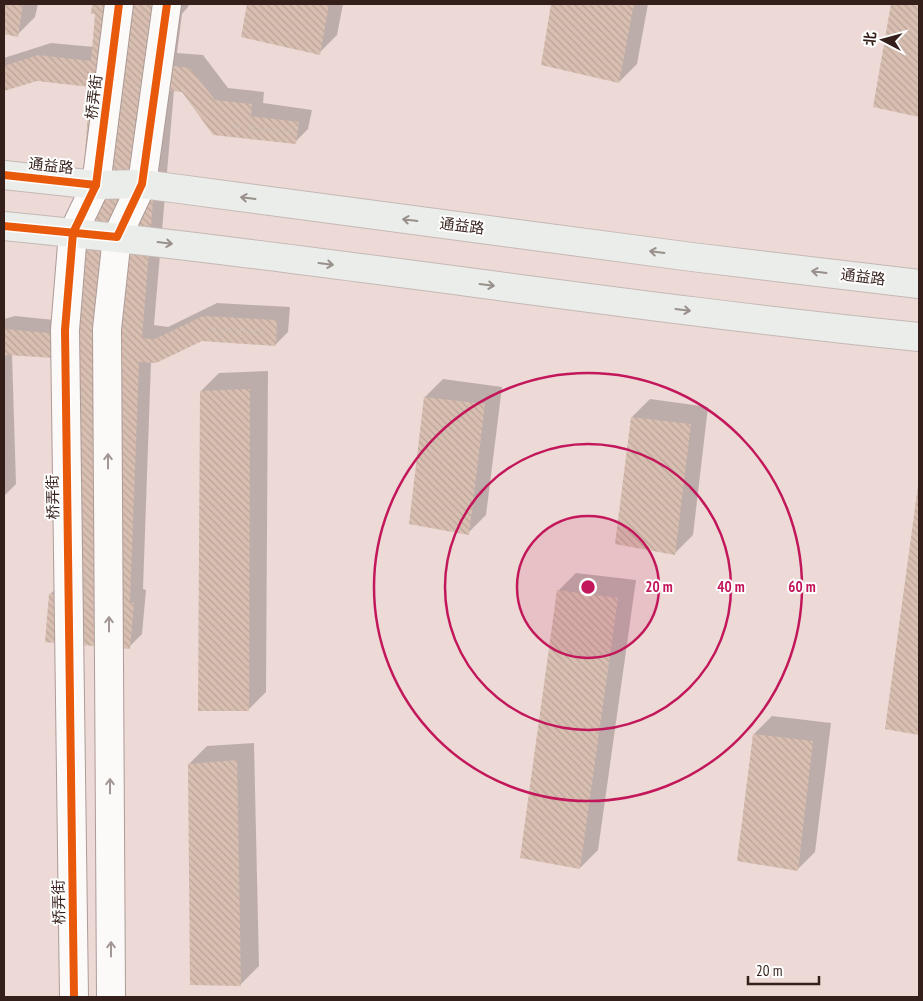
<svg xmlns="http://www.w3.org/2000/svg" width="923" height="1001" viewBox="0 0 923 1001" font-family="'PT Sans Narrow','Noto Sans SC',sans-serif">
  <style>
    .shadow { fill: #0003 }
    .building { fill: url(#building-back-hatch) }
    .lines { fill: none; stroke-linecap: round; stroke-linejoin: round }
    .tertiary-casing { stroke: #ae9b97; stroke-width: 30 }
    .primary-casing { stroke: #c5b8b5; stroke-width: 30 }
    .path { stroke: #c5bebd; stroke-width: 3; stroke-dasharray: 1 4; stroke-linecap: butt }
    .tertiary { stroke: #fcf9f9; stroke-width: 28 }
    .primary { stroke: #eaede9; stroke-width: 28 }
    .cycleway-casing { stroke: #fefefe; stroke-width: 11 }
    .cycleway { stroke: #e8590c; stroke-width: 8 }
    .oneway { stroke: #99908c }
    .oneway2 { stroke: #a29795 }
    .ring { fill: none; stroke: #c2185b; stroke-width: 2.5 }
    .labels { text-anchor: middle; stroke-width: 4; stroke-linejoin: round; paint-order: stroke }
    .street-label { font-size: 15px; fill: #351f1a; stroke: #fefefe }
    .centre { fill: #c2185b; stroke: #fefefe; stroke-width: 2.5 }
    .ring-label { font-size: 15px; text-anchor: middle; font-weight: bold; fill: #c2185b; stroke: #fefefe; stroke-width: 4; stroke-linejoin: round; paint-order: stroke }
  </style>
  <defs>
    <pattern id="building-back-hatch" width="6" height="6" patternUnits="userSpaceOnUse" patternTransform="scale(1.25)"><rect width="6" height="6" fill="#d8bfb2"/><path d="M-1 5l2 2M0 0l6 6M5-1l2 2" fill="none" stroke="#baa498"/></pattern>
  </defs>
  <rect width="100%" height="100%" fill="#edd9d5"/>
  <!-- shadow -->
  <g class="shadow">
    <path d="M 4,4 L 38,4 L 35,17 L 17,35 L 4,33 Z"/>
    <path d="M 93,4 L 189,4 L 188,7 L 182,14 L 177,53 L 203,55 L 228,88 L 264,92 L 263,103 L 312,110 L 308,129 L 295,142 L 182,91 L 174,90 L 154,325 L 168,327 L 217,303 L 290,307 L 288,332 L 275,345 L 202,340 L 151,362 L 143,589 L 146,590 L 142,634 L 129,647 L 50,594 L 56,589 L 71,358 L 12,354 L 16,484 L 4,496 L 4,319 L 15,316 L 74,322 L 91,86 L 37,79 L 4,90 L 4,58 L 51,43 L 94,47 L 96,13 L 92,13 Z"/>
    <path d="M 248,4 L 343,4 L 337,35 L 319,53 L 243,36 Z"/>
    <path d="M 552,4 L 648,4 L 637,64 L 619,82 L 542,64 Z"/>
    <path d="M 892,4 L 919,4 L 919,116 L 875,106 Z"/>
    <path d="M 268,371 L 266,692 L 248,710 L 201,391 L 219,373 Z"/>
    <path d="M 443,379 L 502,387 L 486,515 L 468,533 L 425,397 Z"/>
    <path d="M 650,399 L 708,407 L 693,535 L 675,553 L 632,417 Z"/>
    <path d="M 919,487 L 919,734 L 887,728 Z"/>
    <path d="M 576,573 L 636,580 L 598,850 L 580,868 L 558,591 Z"/>
    <path d="M 772,716 L 831,723 L 815,852 L 797,870 L 754,734 Z"/>
    <path d="M 254,743 L 259,966 L 241,984 L 189,764 L 207,746 Z"/>
  </g>
  <!-- building -->
  <g class="building">
    <path d="M 4,4 L 23,4 L 18,37 L 4,34 Z"/>
    <path d="M 92,4 L 178,4 L 165,65 L 190,68 L 215,100 L 252,104 L 251,116 L 299,122 L 296,144 L 213,135 L 182,92 L 162,90 L 142,338 L 155,339 L 203,316 L 277,320 L 276,346 L 202,341 L 156,363 L 139,362 L 130,602 L 134,603 L 130,649 L 45,642 L 49,594 L 54,594 L 61,471 L 70,359 L 7,355 L 4,356 L 4,329 L 71,335 L 90,87 L 37,81 L 4,91 L 4,66 L 38,55 L 91,61 L 95,14 L 91,14 Z"/>
    <path d="M 247,4 L 329,4 L 320,55 L 241,37 Z"/>
    <path d="M 551,4 L 634,4 L 619,83 L 541,65 Z"/>
    <path d="M 891,4 L 919,4 L 919,117 L 873,107 Z"/>
    <path d="M 250,389 L 249,711 L 198,711 L 200,391 Z"/>
    <path d="M 424,397 L 485,404 L 469,535 L 409,524 Z"/>
    <path d="M 631,417 L 691,424 L 675,555 L 615,544 Z"/>
    <path d="M 918,486 L 919,486 L 919,735 L 885,729 Z"/>
    <path d="M 557,590 L 618,598 L 580,869 L 520,858 Z"/>
    <path d="M 753,734 L 813,741 L 798,871 L 737,861 Z"/>
    <path d="M 237,760 L 241,986 L 190,985 L 188,764 Z"/>
  </g>
  <g class="lines">
    <!-- tertiary casing -->
    <g class="tertiary-casing">
      <g id="tertiary">
        <path d="M 74,997 L 65,330 L 73,233 L 96,185 L 119,4"/>
        <path d="M 111,997 L 107,329 L 117,237 L 142,184 L 167,4"/>
      </g>
    </g>
    <!-- primary casing -->
    <g class="primary-casing">
      <g id="primary">
        <path d="M 4,175 L 96,185 L 142,184 L 692,257 L 919,284"/>
        <path d="M 4,226 C 310,256 613,306 919,337"/>
      </g>
    </g>
    <!-- path -->
    <g class="path">
      <path d="M 234,126 L 293,133"/>
      <path d="M 205,328 L 265,332"/>
    </g>
    <!-- tertiary -->
    <use href="#tertiary" class="tertiary"/>
    <!-- primary -->
    <use href="#primary" class="primary"/>
    <!-- cycleway casing -->
    <g class="cycleway-casing">
      <g id="cycleway">
        <path d="M 4,175 L 96,185"/>
        <path d="M 4,226 L 117,237 L 142,184 L 167,4"/>
        <path d="M 74,997 L 65,330 L 73,233 L 96,185 L 119,4"/>
      </g>
    </g>
    <!-- cycleway -->
    <use href="#cycleway" class="cycleway"/>
  </g>
  <!-- one-way arrows -->
  <defs><path id="oneway-shaft" d="M-6 0H5M1.5-3L5.5 0L1.5 3" fill="none" stroke-width="1.6" stroke-linecap="round" stroke-linejoin="round" transform="scale(1.25)"/></defs>
  <g class="oneway">
    <use href="#oneway-shaft" transform="translate(248 198) rotate(-173)"/>
    <use href="#oneway-shaft" transform="translate(410 220) rotate(-173)"/>
    <use href="#oneway-shaft" transform="translate(165 243) rotate(7)"/>
    <use href="#oneway-shaft" transform="translate(657 252) rotate(-173)"/>
    <use href="#oneway-shaft" transform="translate(326 264) rotate(7)"/>
    <use href="#oneway-shaft" transform="translate(819 272) rotate(-173)"/>
    <use href="#oneway-shaft" transform="translate(487 285) rotate(7)"/>
    <use href="#oneway-shaft" transform="translate(683 310) rotate(7)"/>
  </g>
  <g class="oneway2">
    <use href="#oneway-shaft" transform="translate(108 461) rotate(-90)"/>
    <use href="#oneway-shaft" transform="translate(109 624) rotate(-90)"/>
    <use href="#oneway-shaft" transform="translate(110 786) rotate(-90)"/>
    <use href="#oneway-shaft" transform="translate(111 949) rotate(-90)"/>
  </g>
  <!-- distance rings -->
  <circle cx="588" cy="587" r="71" fill="#c2185b" fill-opacity=".12"/>
  <g class="ring">
    <circle cx="588" cy="587" r="71"/>
    <circle cx="588" cy="587" r="143"/>
    <circle cx="588" cy="587" r="214"/>
  </g>
  <g class="labels">
    <!-- street labels -->
    <g class="street-label">
      <text transform="translate(94 97) rotate(-83)" y="5">桥弄街</text>
      <text transform="translate(51 166) rotate(6)" y="5">通益路</text>
      <text transform="translate(462 226) rotate(7)" y="5">通益路</text>
      <text transform="translate(863 277) rotate(7)" y="5">通益路</text>
      <text transform="translate(53 497) rotate(-91)" y="5">桥弄街</text>
      <text transform="translate(59 902) rotate(-91)" y="5">桥弄街</text>
    </g>
  </g>
  <circle cx="588" cy="587" r="8" class="centre"/>
  <g class="ring-label">
    <text x="659" y="592">20 m</text>
    <text x="731" y="592">40 m</text>
    <text x="802" y="592">60 m</text>
  </g>
  <!-- border -->
  <rect width="923" height="1001" fill="none" stroke="#351f1a" stroke-width="10"/>
  <!-- north arrow -->
  <g transform="translate(883 40) rotate(276)" stroke="#fefefe" stroke-width="4" paint-order="stroke">
  <path d="M0-4L9 19L0 12L-9 19Z" fill="#351f1a"/>
  <text y="-8" font-size="14" font-weight="bold" text-anchor="middle" fill="#351f1a">北</text>
  </g>
  <!-- scale -->
  <path d="M748 976v8h71v-8" fill="none" stroke="#351f1a" stroke-width="2.5"/>
  <text x="756" y="976" font-size="15" fill="#351f1a" stroke="#fefefe" stroke-width="4" paint-order="stroke">20 m</text>
</svg>
